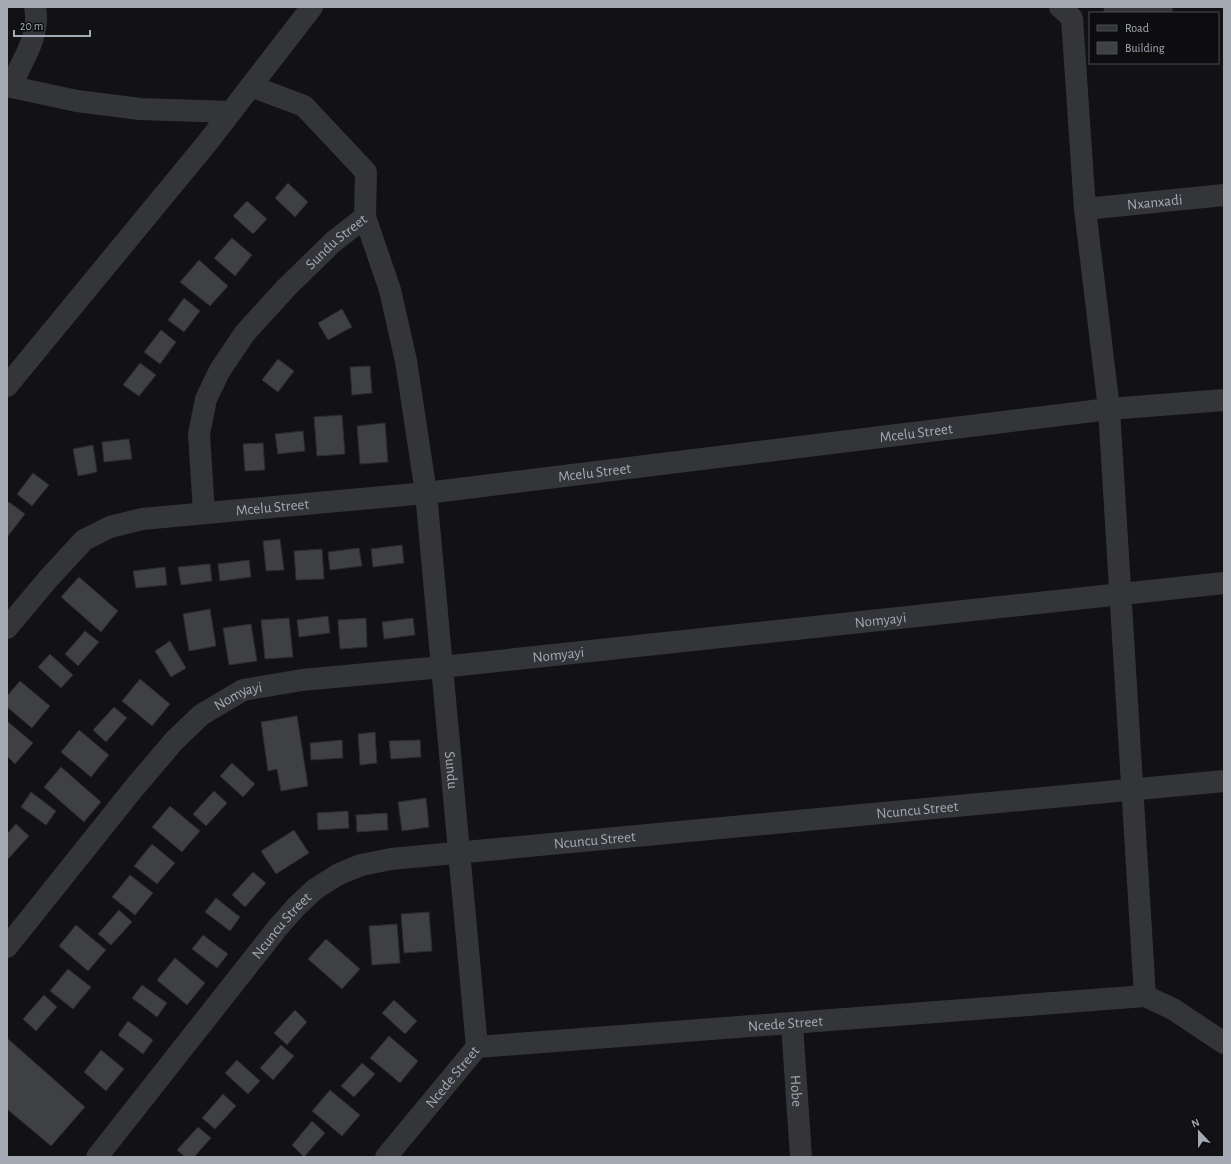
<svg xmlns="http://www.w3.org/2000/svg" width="1231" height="1164" font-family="'Alegreya Sans',sans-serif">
	<rect width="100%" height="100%" fill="#121214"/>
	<!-- building -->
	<g fill="#3e4044" stroke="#2c2c30">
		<polygon points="288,183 308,202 295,217 275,198"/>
		<polygon points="247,201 267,219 253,234 233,216"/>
		<polygon points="232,238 252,255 235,276 214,258"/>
		<polygon points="199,260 228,286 210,306 180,282"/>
		<polygon points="184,298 200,311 184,332 168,320"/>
		<polygon points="342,309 352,327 328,340 318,323"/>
		<polygon points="161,330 176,342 160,364 144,352"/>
		<polygon points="278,359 294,371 278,392 262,380"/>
		<polygon points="140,363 156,375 139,396 123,385"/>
		<polygon points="370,366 372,393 352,395 350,367"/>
		<polygon points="342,415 345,454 317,456 314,417"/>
		<polygon points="385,423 388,462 360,464 357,426"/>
		<polygon points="303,431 305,451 278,454 275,434"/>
		<polygon points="129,439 132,459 104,462 102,442"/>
		<polygon points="263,443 265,470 245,471 243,444"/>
		<polygon points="93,445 97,472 78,476 73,449"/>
		<polygon points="33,473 49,485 32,506 17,494"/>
		<polygon points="9,502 25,514 8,536 7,504"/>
		<polygon points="280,539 284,570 266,571 263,541"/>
		<polygon points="402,545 404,563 373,567 371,549"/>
		<polygon points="359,548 362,566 330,570 328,552"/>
		<polygon points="322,549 324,579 296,580 294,551"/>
		<polygon points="249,560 251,577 220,581 218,564"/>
		<polygon points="210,564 212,581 181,585 178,567"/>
		<polygon points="165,567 167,585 136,588 133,571"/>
		<polygon points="79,577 118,611 101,632 61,597"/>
		<polygon points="210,609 216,646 189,651 183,614"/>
		<polygon points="328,616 330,633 299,637 297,620"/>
		<polygon points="289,618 293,657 265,659 261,620"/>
		<polygon points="366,618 367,647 340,649 338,620"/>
		<polygon points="413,618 415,635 384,639 382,622"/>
		<polygon points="251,624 257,661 229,665 223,628"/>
		<polygon points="85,631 99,642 78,666 65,654"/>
		<polygon points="170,641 186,668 171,677 155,651"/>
		<polygon points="50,654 73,675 61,688 38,667"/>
		<polygon points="140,679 170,704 152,726 122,701"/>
		<polygon points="20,681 50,706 32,728 7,707 7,696"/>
		<polygon points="114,707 127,718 106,742 93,730"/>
		<polygon points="297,716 308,786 281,791 277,769 268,771 261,722"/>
		<polygon points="7,721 33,743 15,764 7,756"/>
		<polygon points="79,730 109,755 91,777 61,752"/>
		<polygon points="375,732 377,763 360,765 358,734"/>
		<polygon points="342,740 343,758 311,760 310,743"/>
		<polygon points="420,740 421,757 391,759 389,741"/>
		<polygon points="232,763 255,784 243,797 220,776"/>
		<polygon points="61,767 101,802 84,822 44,787"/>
		<polygon points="214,791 227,803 206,826 193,814"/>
		<polygon points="31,792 56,811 46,825 21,807"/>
		<polygon points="426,798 429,827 402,831 398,802"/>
		<polygon points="170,806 200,831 182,852 152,827"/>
		<polygon points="348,811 349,828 318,830 317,813"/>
		<polygon points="387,813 388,830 357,832 356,815"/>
		<polygon points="16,824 29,836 8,859 7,834"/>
		<polygon points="294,830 309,853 276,874 261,851"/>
		<polygon points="152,844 175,863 157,884 134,866"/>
		<polygon points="253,872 266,883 245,907 232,895"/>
		<polygon points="130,875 153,893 135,915 112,897"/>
		<polygon points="216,898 240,917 230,931 205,912"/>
		<polygon points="119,910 132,922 111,945 98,934"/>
		<polygon points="429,912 432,951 404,953 401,914"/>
		<polygon points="397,924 400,963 372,965 369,926"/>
		<polygon points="76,925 106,950 88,971 59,946"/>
		<polygon points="203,935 228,954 217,968 192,949"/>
		<polygon points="326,939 360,969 342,989 308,959"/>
		<polygon points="175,958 205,983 187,1005 157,980"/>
		<polygon points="68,969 91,987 73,1009 50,991"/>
		<polygon points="142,985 167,1003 157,1017 132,998"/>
		<polygon points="44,995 57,1007 36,1031 23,1019"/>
		<polygon points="394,1000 417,1021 405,1034 382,1013"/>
		<polygon points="295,1010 307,1022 287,1045 274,1033"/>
		<polygon points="128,1021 153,1040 143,1054 118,1035"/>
		<polygon points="389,1036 418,1061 400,1083 370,1058"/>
		<polygon points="7,1038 85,1107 51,1146 7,1109"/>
		<polygon points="281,1045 294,1056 273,1080 260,1068"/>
		<polygon points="101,1050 124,1069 106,1091 84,1072"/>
		<polygon points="237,1060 260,1081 248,1094 225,1073"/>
		<polygon points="362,1063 375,1074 354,1097 341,1086"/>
		<polygon points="330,1090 360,1115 342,1136 312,1111"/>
		<polygon points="223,1094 236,1106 215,1129 202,1118"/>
		<polygon points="312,1121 325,1133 304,1157 292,1145"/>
		<polygon points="198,1127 211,1138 194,1157 185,1157 177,1150"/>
	</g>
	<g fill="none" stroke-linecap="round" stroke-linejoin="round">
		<!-- minor -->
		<g stroke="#333539" stroke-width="22">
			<polyline points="1060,7 1072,18 1085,209 1109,409 1145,996"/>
			<polyline points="1114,13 1162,7"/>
			<path d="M11,85c11,-23 30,-51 24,-78"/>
			<polyline points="7,86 77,101 140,109 231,112"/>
			<path id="s1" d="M251,86l53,20 62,66 -1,45 25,73 16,71 20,132 51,554"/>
			<path id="s2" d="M1085,209l139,-14"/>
			<polyline points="7,386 207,143 312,7"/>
			<path id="s3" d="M204,512l-5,-78 7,-35 14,-29 25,-37 41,-45 47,-46 32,-25"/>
			<path id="s4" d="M7,628l41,-49 36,-39 26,-13 32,-8 284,-26 683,-84 115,-9"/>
			<path id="s5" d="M7,947l127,-159 40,-47 27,-26 42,-25 59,-10 140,-13 782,-84"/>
			<path id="s6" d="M792,1025l9,132"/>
			<path id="s7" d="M97,1157l182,-231 17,-19 19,-18 24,-15 22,-9 30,-6 833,-78"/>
		</g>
		<!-- tertiary -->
		<path stroke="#333539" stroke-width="22" id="s8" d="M386,1157l91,-110 668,-51 28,13 51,34"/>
	</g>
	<g text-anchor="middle" stroke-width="3.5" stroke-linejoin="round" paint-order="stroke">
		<!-- street labels -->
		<g font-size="15" fill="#a4aab4" stroke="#0d0d0f">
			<text dy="5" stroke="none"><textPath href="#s2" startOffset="70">Nxanxadi</textPath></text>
			<text dy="5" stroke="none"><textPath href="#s3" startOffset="320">Sundu Street</textPath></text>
			<text dy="5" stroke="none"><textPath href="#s4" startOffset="958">Mcelu Street</textPath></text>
			<text dy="5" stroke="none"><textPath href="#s4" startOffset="634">Mcelu Street</textPath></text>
			<text dy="5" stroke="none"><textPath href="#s4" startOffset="310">Mcelu Street</textPath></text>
			<text dy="5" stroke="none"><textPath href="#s5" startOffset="993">Nomyayi</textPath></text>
			<text dy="5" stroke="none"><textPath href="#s5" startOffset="669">Nomyayi</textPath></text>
			<text dy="5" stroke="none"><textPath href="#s5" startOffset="345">Nomyayi</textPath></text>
			<text dy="5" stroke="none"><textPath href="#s1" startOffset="754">Sundu</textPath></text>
			<text dy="5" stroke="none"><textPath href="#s7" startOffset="957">Ncuncu Street</textPath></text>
			<text dy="5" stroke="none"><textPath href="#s7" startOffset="633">Ncuncu Street</textPath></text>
			<text dy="5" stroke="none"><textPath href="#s7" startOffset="296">Ncuncu Street</textPath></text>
			<text dy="5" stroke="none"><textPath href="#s8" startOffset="452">Ncede Street</textPath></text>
			<text dy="5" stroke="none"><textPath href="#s8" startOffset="104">Ncede Street</textPath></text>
			<text dy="5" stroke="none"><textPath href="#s6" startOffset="66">Hobe</textPath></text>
		</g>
	</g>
	<!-- border -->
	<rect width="1231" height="1164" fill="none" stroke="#a4aab4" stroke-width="16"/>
	<!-- legend -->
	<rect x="1089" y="12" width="130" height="52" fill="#0d0d0f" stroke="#494c51"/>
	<rect x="1097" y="25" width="20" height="6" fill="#333539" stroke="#494c51"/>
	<text x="1125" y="32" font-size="12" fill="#a4aab4">Road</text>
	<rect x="1097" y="42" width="20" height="12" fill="#3e4044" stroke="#494c51"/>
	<text x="1125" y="52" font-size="12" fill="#a4aab4">Building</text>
	<!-- north arrow -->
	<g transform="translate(1199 1132) rotate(338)" stroke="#0d0d0f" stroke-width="3" paint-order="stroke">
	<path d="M0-3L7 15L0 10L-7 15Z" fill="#a4aab4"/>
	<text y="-6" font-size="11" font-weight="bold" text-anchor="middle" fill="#a4aab4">N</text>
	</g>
	<!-- scale -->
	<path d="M14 30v6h76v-6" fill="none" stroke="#a4aab4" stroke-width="2"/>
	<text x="20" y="30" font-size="12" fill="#a4aab4" stroke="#0d0d0f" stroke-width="3" paint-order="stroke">20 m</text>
</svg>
